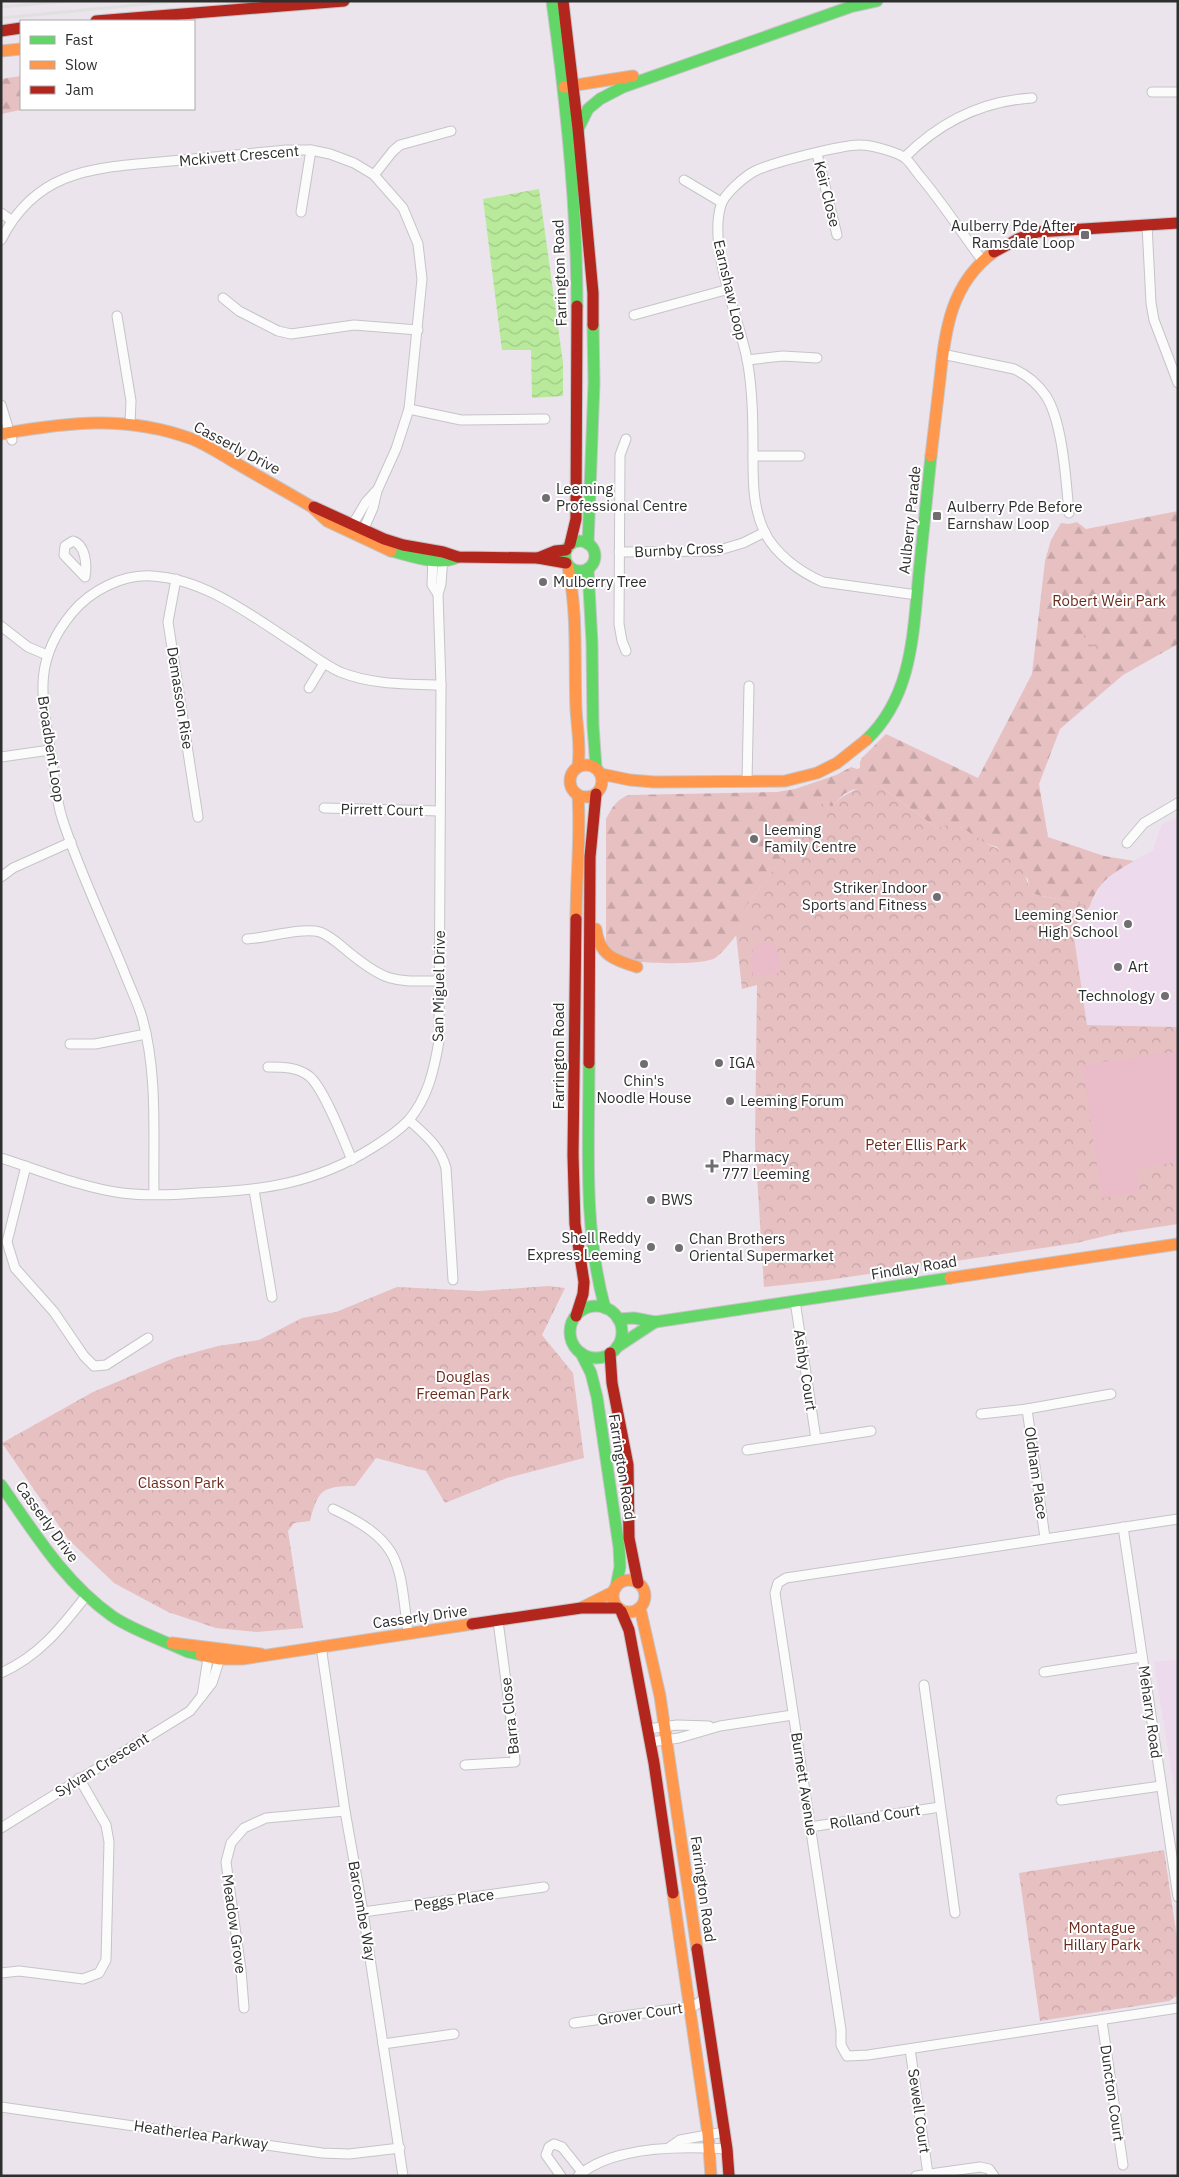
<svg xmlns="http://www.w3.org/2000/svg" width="1179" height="2177" font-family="'IBM Plex Sans',sans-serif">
	<defs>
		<pattern id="forest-firs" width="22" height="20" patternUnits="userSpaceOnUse" patternTransform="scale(1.25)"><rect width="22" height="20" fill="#e7c0c2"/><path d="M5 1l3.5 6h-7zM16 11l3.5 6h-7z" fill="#c6a5a7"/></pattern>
		<pattern id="park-crowns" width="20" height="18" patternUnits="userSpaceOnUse" patternTransform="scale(1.25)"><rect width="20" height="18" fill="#e7c0c2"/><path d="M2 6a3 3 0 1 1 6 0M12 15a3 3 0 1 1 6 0" fill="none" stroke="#c6a5a7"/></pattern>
		<pattern id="water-waves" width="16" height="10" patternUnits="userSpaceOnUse" patternTransform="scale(1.25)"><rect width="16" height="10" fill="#b9ea9b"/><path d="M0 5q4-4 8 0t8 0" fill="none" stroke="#9fc986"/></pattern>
	</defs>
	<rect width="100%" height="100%" fill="#ebe4ec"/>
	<!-- education -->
	<g fill="#eddaed">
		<polygon points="1178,817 1178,1027 1087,1025 1073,930 1083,919 1103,882 1115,872 1153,850 1162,824"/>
		<polygon points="1178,1659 1178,1812 1154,1662"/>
	</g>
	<!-- forest -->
	<g fill="url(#forest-firs)">
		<polygon points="21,76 21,109 25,109 1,114 1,79"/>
		<path d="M1178,511v133l-55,31 -63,54 -21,55 9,53 56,19 30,5c-22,13 -35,19 -44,45l-57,-12 -4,-5 -1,-10 -31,-32 -12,-4 -25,-16 -22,2 -58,-43 -28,4 -8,4 -12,13 -8,-5 -79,106 8,6c-11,12 -25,35 -38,44 -12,8 -86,6 -99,-1 -3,-2 -7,-8 -10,-11v-127c6,-12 11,-20 23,-24l148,-3 18,-3 41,-14 15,-8 6,2 3,-1v-6l2,-4 24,-24 92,44 54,-104 13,-113 6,-21 10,-17 8,1 8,-2 9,7z"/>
	</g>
	<!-- park -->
	<g fill="url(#park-crowns)">
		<polygon points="1090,628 1112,645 1104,656 1082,638"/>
		<path d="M880,786l58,43c17,-12 33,6 48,14 12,7 23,8 33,20 8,10 8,25 14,31l57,12 -17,24 14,95 91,2v197l-60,9 -42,10 -248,37 -64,7 -9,-143 2,-159 -15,4 -6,-55 16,-20 -7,-6 79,-107 8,6c14,-16 27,-20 48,-21z"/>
		<path d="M548,1286l17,2 -23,47 31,38 11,85 -77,20 -62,25 -19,-32 -50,-13 -21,28c-32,0 -37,3 -45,35l-16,2 -6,8 15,97 -46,4 -41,-4 -48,-16 -54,-29 -46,-44 -66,-96 91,-51 81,-34 44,-12 41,-6 43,-22 34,-6 61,-25 82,4z"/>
		<polygon points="1164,1850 1178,1945 1178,1995 1169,2001 1040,2021 1019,1873"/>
	</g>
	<!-- pitch -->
	<g fill="#eabcc9">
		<path d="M765,941c16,2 14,20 15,32l-27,4c-1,-14 -7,-31 12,-36z"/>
		<polygon points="1178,1051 1178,1162 1136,1168 1139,1192 1102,1198 1082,1065"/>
	</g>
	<!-- water -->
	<polygon fill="url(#water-waves)" points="539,189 563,363 563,396 532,398 531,350 502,350 483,199"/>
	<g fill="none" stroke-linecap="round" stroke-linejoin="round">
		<defs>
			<g id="street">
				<polyline points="1152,92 1178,92"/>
				<polyline points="817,154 837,235"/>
				<path d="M905,157c35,-35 77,-56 127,-59"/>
				<polyline points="374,175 393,151 400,145 451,131"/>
				<polyline points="684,180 721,202"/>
				<polyline points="301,212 311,150"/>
				<polyline points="1,213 11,220"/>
				<polyline points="1147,225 1151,303 1154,320 1178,383"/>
				<path d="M1,240c37,-74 99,-72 170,-79 39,-4 77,-7 115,-11h25l19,4 24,9 20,12 29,33 15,36 4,35 -13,130 -13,40 -19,42 -4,17 -11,25"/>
				<polyline points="223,298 239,311 278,331 291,334 354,325 418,330"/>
				<polyline points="634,315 729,289"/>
				<polyline points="117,316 131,401 130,423"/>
				<path d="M942,354l72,15c13,6 24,15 32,27 17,27 20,85 23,117"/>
				<polyline points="747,360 783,356 817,358"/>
				<polyline points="1,405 12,440"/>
				<polyline points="409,409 461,420 545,419"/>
				<polyline points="626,439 620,455 619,624 622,641 626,651"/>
				<polyline points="753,456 800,456"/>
				<polyline points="350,529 366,502 376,491"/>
				<path d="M73,541c13,4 14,25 12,36l-21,-22 1,-9z"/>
				<polyline points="619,552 716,551 743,543 765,532"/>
				<polyline points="433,556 432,585 438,594"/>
				<polyline points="176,579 168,622 198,817"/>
				<path d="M917,595l-94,-13c-23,-10 -48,-28 -59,-51 -11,-24 -11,-48 -11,-74 0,-32 0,-66 -6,-98 -9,-43 -39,-113 -26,-154 3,-11 24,-29 34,-34 16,-8 89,-27 106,-26 10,0 36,7 44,13 5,4 10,12 14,17 23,27 42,57 63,85"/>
				<polyline points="1,626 28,647 47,655"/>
				<polyline points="309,688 324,663"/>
				<polyline points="1,757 50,750"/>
				<polyline points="747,782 749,686"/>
				<polyline points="324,808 440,811"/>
				<polyline points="1127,843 1144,823 1178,803"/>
				<polyline points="1,877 13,868 71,842"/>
				<path d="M247,939c20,-1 55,-12 73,-7 11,4 21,14 31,22 36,29 43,27 88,27"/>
				<polyline points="70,1044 95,1044 146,1034"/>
				<path d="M268,1067c15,0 29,0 41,9 15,12 35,65 43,84"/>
				<path d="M409,1120c16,15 31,26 37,48l7,112"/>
				<path d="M1,1158c38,12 82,30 121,35 24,3 51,2 76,0 64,-2 118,-10 174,-45 13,-8 25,-16 36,-27 20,-23 26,-51 31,-80l2,-356 -3,-91 3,-10 2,-28"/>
				<polyline points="26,1166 7,1242 15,1268 54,1312 84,1356 94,1366 106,1365 148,1338"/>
				<polyline points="254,1190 272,1297"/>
				<path d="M154,1194c-1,-59 4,-120 -12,-177 -5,-16 -13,-32 -19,-48 -20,-49 -45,-101 -61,-151 -7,-23 -8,-47 -12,-70 -9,-54 -16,-89 22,-135 18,-22 50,-39 80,-37 54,3 101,41 145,69 14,9 28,20 43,27 33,13 66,12 101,13"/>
				<polyline points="795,1301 816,1439"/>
				<polyline points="1027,1409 1045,1538"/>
				<polyline points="981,1414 1027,1409 1111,1394"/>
				<polyline points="747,1450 871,1431"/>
				<path d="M333,1509c70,33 66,53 75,124"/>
				<polyline points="1178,1519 786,1578 778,1583 775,1593 841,2030 841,2045 847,2056 868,2055 1178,2008"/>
				<polyline points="1123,1527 1178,1897"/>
				<polyline points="321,1646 345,1811 363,1912 403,2176"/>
				<polyline points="1044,1672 1142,1657"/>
				<path d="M1,1673c38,-17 60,-45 85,-77"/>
				<polyline points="924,1685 955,1913"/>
				<polyline points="202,1696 209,1652"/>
				<polyline points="648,1729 677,1725 709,1726"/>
				<polyline points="651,1742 679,1738 720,1726 793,1715"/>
				<polyline points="465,1765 515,1762 513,1734 498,1621"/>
				<polyline points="1061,1800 1161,1786"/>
				<polyline points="810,1827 940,1807"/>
				<polyline points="1,1828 190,1711 212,1683 221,1655"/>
				<polyline points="363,1912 544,1887"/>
				<polyline points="1,1973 19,1971 83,1979 99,1973 106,1960 109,1842 106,1825 79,1778"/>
				<polyline points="244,2008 241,1970 226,1862 231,1843 244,1828 266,1818 345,1811"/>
				<polyline points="1102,2021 1123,2165"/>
				<polyline points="574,2023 694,2006 704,1999"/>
				<polyline points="383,2044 454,2034"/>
				<polyline points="910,2049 928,2174"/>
				<polyline points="1,2107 322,2153 349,2154 400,2148"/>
				<polyline points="670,2147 680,2140 724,2132"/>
				<polyline points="561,2176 546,2155 549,2147 554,2144 562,2147 582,2172"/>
				<path d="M578,2176c35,-31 105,-30 149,-27"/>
				<polyline points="916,2176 980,2167 989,2169 994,2176"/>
			</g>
			<g id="fast">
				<path d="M552,1c14,100 25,203 25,305"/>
				<polyline points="578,129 588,109 600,99 623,87 850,7 877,1"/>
				<circle cx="580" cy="556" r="15"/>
				<polyline points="588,544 594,383 593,325"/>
				<path d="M391,551c21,5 47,16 67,6"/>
				<polyline points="588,569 592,643 593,725 596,768"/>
				<path d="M866,740c47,-44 47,-108 53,-167 4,-39 8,-78 12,-117"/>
				<path d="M589,1063c0,82 -6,166 16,245"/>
				<circle cx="596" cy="1332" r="26"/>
				<polyline points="618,1319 634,1318 655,1322 950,1278"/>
				<polyline points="617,1347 655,1322"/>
				<polyline points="581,1353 591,1373 597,1397 619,1547 620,1567 616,1587"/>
				<path d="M1,1485c33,47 63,97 111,131 20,14 53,25 76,36l13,3"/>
			</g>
			<g id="slow">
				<polyline points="1,51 21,49"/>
				<polyline points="564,87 633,76"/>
				<path d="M1,434c67,-12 126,-19 191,5 15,6 30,16 44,24 25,15 51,29 76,44l15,14 64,30"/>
				<path d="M931,456c3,-26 6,-51 9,-77 5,-49 11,-96 54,-127"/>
				<path d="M568,567c10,47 6,94 8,142 1,19 5,38 2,57"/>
				<circle cx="586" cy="781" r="16"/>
				<polyline points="601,774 630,780 654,782 785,781 817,773 837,763 866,740"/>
				<path d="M576,919c0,-41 5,-83 2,-124"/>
				<path d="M596,929c3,26 18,31 41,38"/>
				<polyline points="950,1278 1178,1244"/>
				<circle cx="629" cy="1596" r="16"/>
				<polyline points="583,1607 613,1592"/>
				<polyline points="640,1608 660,1696 697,1949"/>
				<polyline points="172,1643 261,1654"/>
				<polyline points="201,1655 220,1659 242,1659 472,1624"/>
				<polyline points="673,1893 708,2134 711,2176"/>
			</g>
			<g id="jam">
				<polyline points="563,1 578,129 593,293 593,325"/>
				<polyline points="96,21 344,1"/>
				<polyline points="1,31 21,28"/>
				<polyline points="994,252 1018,239 1037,232 1178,223"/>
				<polyline points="314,507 384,539 403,545 443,552 458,557 538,558 566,563"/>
				<polyline points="570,544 576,519 577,306"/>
				<polyline points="538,558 555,551 566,550"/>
				<polyline points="576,919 573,1155 575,1224 584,1282 583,1294 576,1316"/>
				<polyline points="589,1063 590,857 596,794"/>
				<polyline points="610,1353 612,1383 628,1465 629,1538 638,1583"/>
				<polyline points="621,1611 629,1630 654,1763 673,1893"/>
				<polyline points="472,1624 581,1608 618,1608"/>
				<polyline points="697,1949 727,2149 729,2176"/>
			</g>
		</defs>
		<!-- street casing -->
		<use href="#street" stroke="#c5c4c6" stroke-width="11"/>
		<!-- fast casing -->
		<use href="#fast" stroke="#c5c4c6" stroke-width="13"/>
		<!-- slow casing -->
		<use href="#slow" stroke="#c5c4c6" stroke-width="13"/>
		<!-- jam casing -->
		<use href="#jam" stroke="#c5c4c6" stroke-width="13"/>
		<!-- street -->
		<use href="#street" stroke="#fcfbfc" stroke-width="9"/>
		<!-- fast -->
		<use href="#fast" stroke="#63d668" stroke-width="11"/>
		<!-- slow -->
		<use href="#slow" stroke="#ff974d" stroke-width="11"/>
		<!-- jam -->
		<use href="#jam" stroke="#b3261e" stroke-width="11"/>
		<!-- rail -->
		<g stroke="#dfe0df" stroke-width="3">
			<polyline points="1,7 68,1"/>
			<polyline points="1,18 179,1"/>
		</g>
	</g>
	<!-- markers -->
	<g fill="#706e70" stroke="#fff" stroke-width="2">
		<rect x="1080" y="230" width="10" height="10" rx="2.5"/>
		<circle cx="546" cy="498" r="5"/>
		<rect x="932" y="511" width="10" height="10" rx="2.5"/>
		<circle cx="543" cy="582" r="5"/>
		<circle cx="754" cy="839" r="5"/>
		<circle cx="937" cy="897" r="5"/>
		<circle cx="1128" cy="924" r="5"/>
		<circle cx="1118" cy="967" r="5"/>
		<circle cx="1165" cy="996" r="5"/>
		<circle cx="719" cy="1063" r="5"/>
		<circle cx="644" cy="1064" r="5"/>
		<circle cx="730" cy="1101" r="5"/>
		<path d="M709.5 1158.5h5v5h5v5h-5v5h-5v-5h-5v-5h5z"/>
		<circle cx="651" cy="1200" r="5"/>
		<circle cx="651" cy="1247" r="5"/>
		<circle cx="679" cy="1248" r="5"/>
	</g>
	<g text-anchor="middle" stroke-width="4" stroke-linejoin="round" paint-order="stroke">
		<!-- street labels -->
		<g font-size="15" fill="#2e2e2e" stroke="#fff">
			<text transform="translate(239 156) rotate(-5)" y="5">Mckivett Crescent</text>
			<text transform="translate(827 194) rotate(76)" y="5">Keir Close</text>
			<text transform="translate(560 273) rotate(-92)" y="5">Farrington Road</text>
			<text transform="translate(730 290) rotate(77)" y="5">Earnshaw Loop</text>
			<text transform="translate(237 448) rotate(28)" y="5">Casserly Drive</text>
			<text transform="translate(910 520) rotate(-84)" y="5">Aulberry Parade</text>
			<text transform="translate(679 550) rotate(-3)" y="5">Burnby Cross</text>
			<text transform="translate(180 698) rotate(81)" y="5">Demasson Rise</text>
			<text transform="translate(51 749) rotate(81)" y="5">Broadbent Loop</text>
			<text transform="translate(382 810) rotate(1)" y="5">Pirrett Court</text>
			<text transform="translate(439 986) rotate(-89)" y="5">San Miguel Drive</text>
			<text transform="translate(559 1056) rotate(-90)" y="5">Farrington Road</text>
			<text transform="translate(914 1268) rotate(-9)" y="5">Findlay Road</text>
			<text transform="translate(805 1370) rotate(81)" y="5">Ashby Court</text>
			<text transform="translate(622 1467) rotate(81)" y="5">Farrington Road</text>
			<text transform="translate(1036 1473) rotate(82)" y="5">Oldham Place</text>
			<text transform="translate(47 1522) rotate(54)" y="5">Casserly Drive</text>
			<text transform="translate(420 1617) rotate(-8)" y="5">Casserly Drive</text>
			<text transform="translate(1150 1712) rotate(82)" y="5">Meharry Road</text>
			<text transform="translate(510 1716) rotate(-96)" y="5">Barra Close</text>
			<text transform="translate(102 1765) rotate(-32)" y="5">Sylvan Crescent</text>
			<text transform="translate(804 1784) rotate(81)" y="5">Burnett Avenue</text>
			<text transform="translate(875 1817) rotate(-9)" y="5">Rolland Court</text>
			<text transform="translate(703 1889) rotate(82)" y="5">Farrington Road</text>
			<text transform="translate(454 1900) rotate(-8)" y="5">Peggs Place</text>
			<text transform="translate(362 1911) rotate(80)" y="5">Barcombe Way</text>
			<text transform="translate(234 1924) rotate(82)" y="5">Meadow Grove</text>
			<text transform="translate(640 2014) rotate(-8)" y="5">Grover Court</text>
			<text transform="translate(1112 2093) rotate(82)" y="5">Duncton Court</text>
			<text transform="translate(919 2111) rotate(82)" y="5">Sewell Court</text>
			<text transform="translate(201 2135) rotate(8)" y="5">Heatherlea Parkway</text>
		</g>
		<!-- poi labels -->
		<g font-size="15" fill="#2e2e2e" stroke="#fff" text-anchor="start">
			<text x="1075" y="231" text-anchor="end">Aulberry Pde After<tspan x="1075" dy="17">Ramsdale Loop</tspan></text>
			<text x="556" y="494">Leeming<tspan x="556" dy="17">Professional Centre</tspan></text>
			<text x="947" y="512">Aulberry Pde Before<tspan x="947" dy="17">Earnshaw Loop</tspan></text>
			<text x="553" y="587">Mulberry Tree</text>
			<text x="764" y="835">Leeming<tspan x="764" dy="17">Family Centre</tspan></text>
			<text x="927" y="893" text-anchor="end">Striker Indoor<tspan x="927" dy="17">Sports and Fitness</tspan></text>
			<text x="1118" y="920" text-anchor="end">Leeming Senior<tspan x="1118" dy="17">High School</tspan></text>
			<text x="1128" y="972">Art</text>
			<text x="1155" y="1001" text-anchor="end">Technology</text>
			<text x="729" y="1068">IGA</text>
			<text x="644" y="1086" text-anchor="middle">Chin's<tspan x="644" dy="17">Noodle House</tspan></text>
			<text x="740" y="1106">Leeming Forum</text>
			<text x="722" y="1162">Pharmacy<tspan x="722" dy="17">777 Leeming</tspan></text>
			<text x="661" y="1205">BWS</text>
			<text x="641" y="1243" text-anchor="end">Shell Reddy<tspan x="641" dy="17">Express Leeming</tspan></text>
			<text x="689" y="1244">Chan Brothers<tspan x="689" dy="17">Oriental Supermarket</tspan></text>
		</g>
		<!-- park labels -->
		<g font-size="15" fill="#6b2a1d" stroke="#fff">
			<text x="1109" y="606">Robert Weir Park</text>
			<text x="916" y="1150">Peter Ellis Park</text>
			<text x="463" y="1382">Douglas<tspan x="463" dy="17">Freeman Park</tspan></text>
			<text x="181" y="1488">Classon Park</text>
			<text x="1102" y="1933">Montague<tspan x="1102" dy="17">Hillary Park</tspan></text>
		</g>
	</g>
	<!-- border -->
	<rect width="1179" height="2177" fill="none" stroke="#2e2e2e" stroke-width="5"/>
	<!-- legend -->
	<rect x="20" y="20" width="175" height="90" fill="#ffffff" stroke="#ababab"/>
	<rect x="30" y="36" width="25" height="8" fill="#63d668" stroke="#ababab"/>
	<text x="65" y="45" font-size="15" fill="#2e2e2e">Fast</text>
	<rect x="30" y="61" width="25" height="8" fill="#ff974d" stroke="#ababab"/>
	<text x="65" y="70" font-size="15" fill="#2e2e2e">Slow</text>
	<rect x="30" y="86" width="25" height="8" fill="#b3261e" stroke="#ababab"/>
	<text x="65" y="95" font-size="15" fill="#2e2e2e">Jam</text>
</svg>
